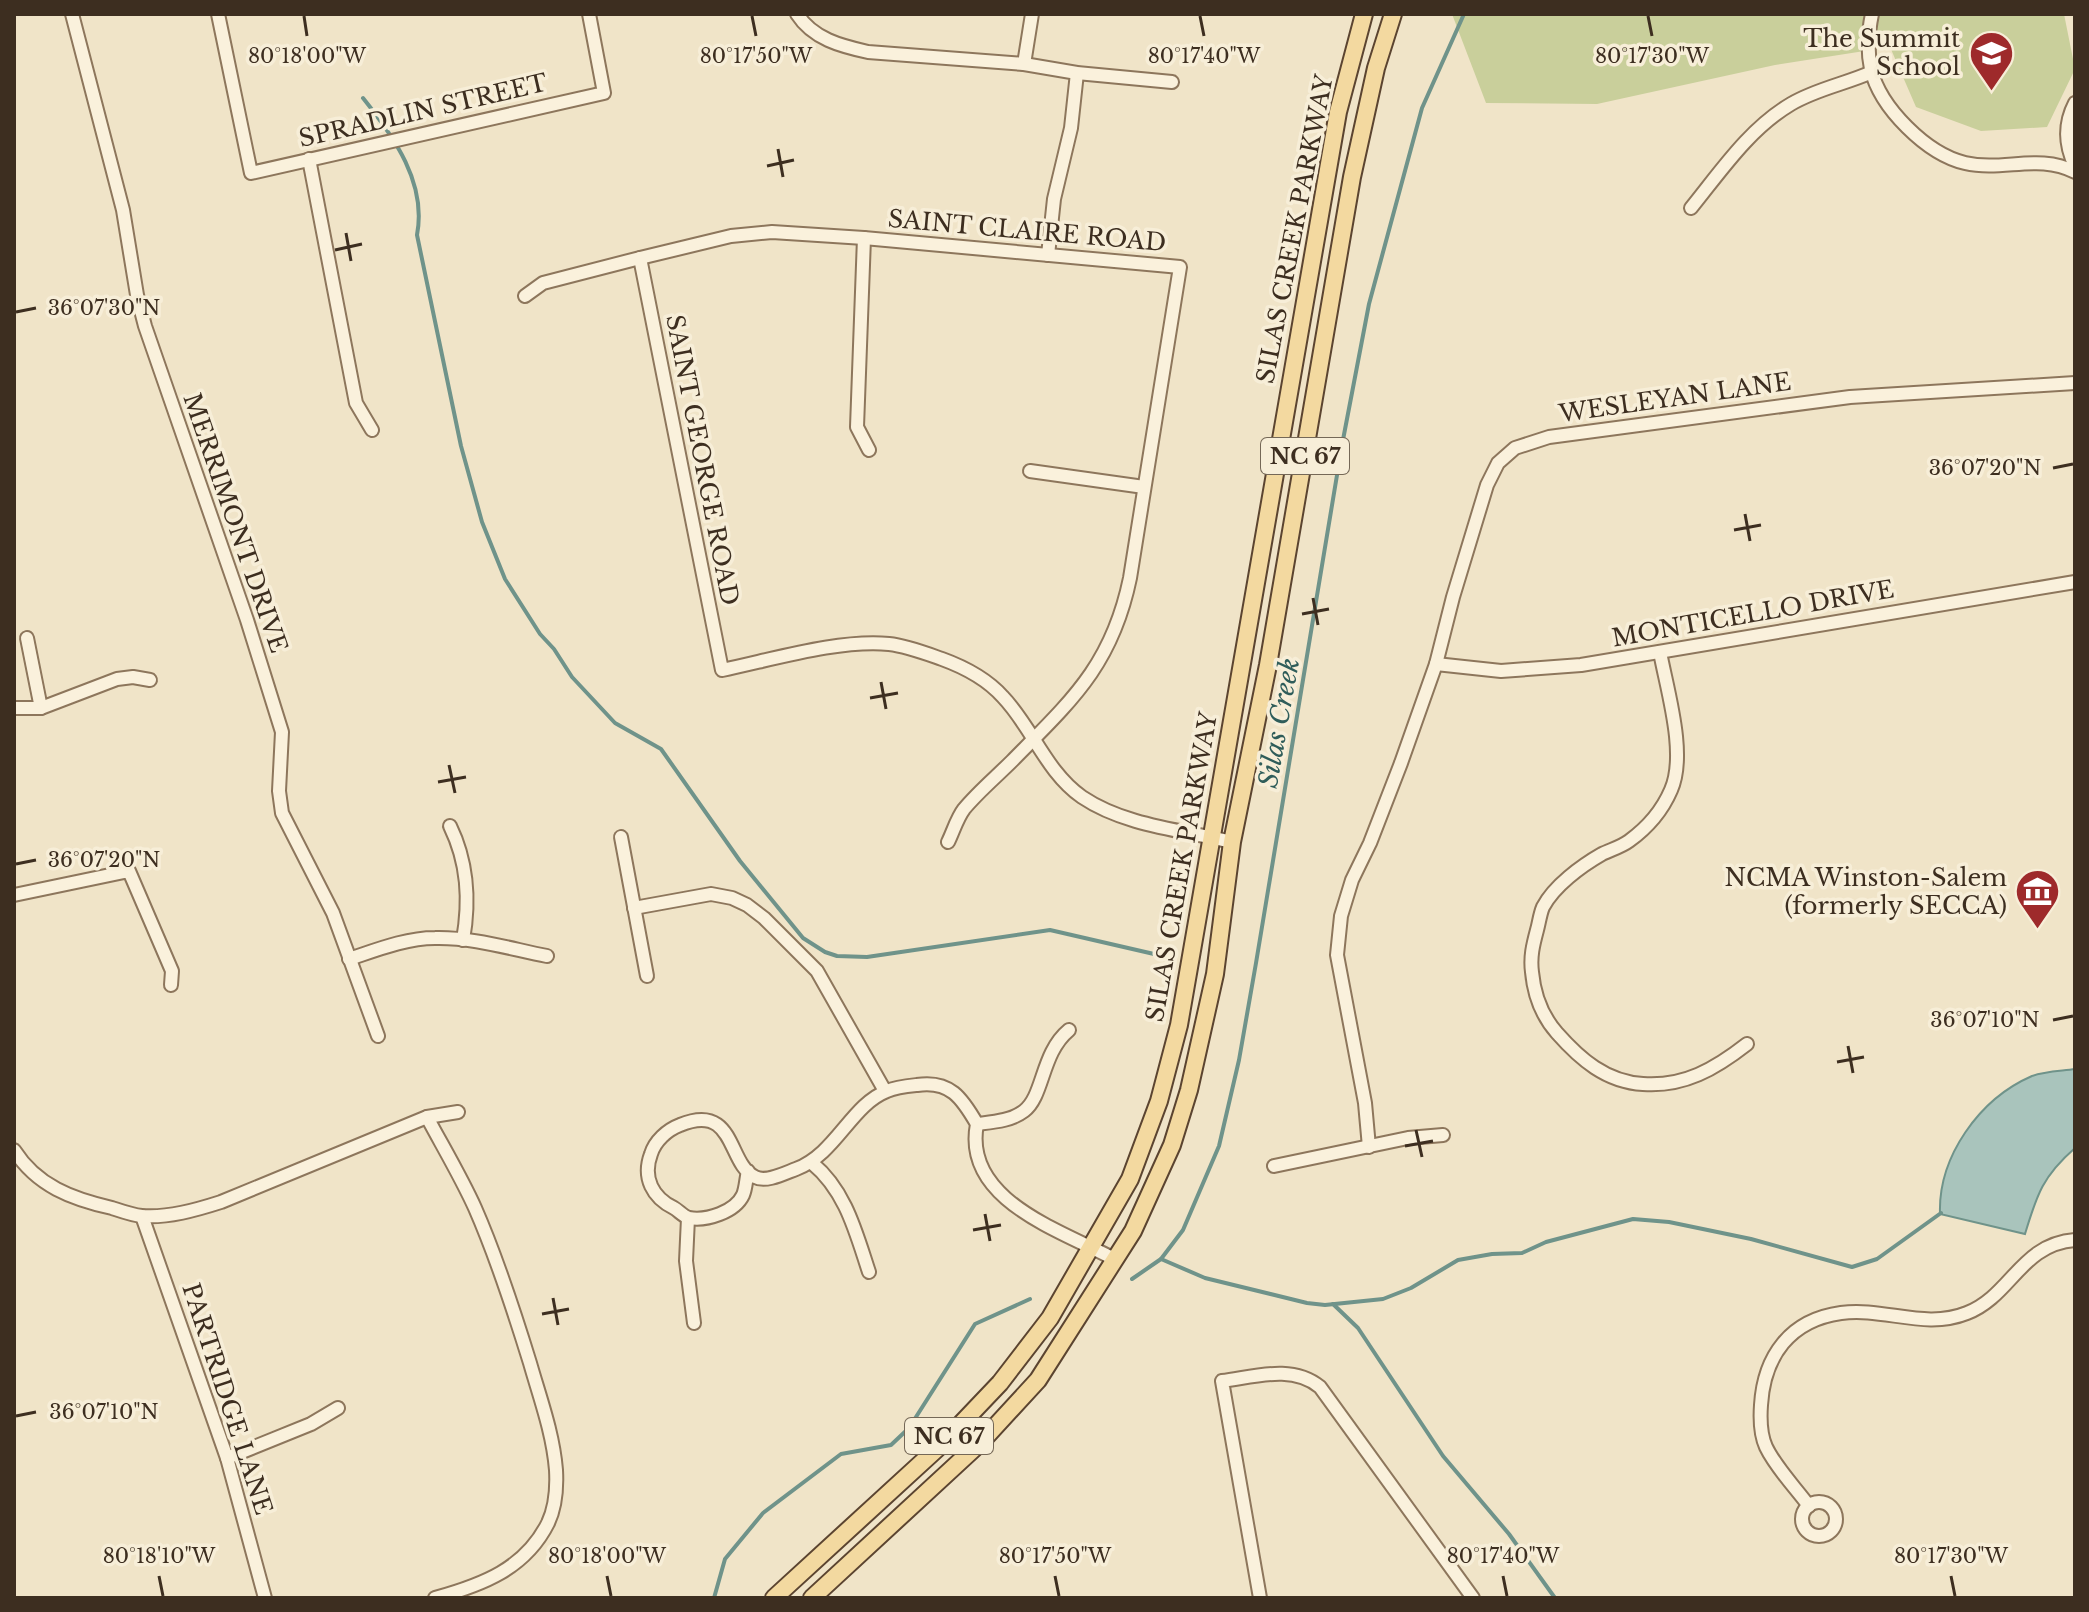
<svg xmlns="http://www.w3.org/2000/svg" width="2089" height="1612" font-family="'Libre Baskerville',serif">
	<rect width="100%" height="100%" fill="#f0e4c8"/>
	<!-- green -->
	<polygon fill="#c9cf9b" points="1452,14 2064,14 2075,69 2047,127 1981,131 1916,107 1890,47 1775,65 1597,104 1486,103"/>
	<!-- water -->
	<path fill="#a9c4bc" stroke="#6f938a" stroke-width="2" d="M2075,1069v79c-32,28 -38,46 -50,86l-85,-20c-2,-57 39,-115 92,-138 13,-5 29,-5 43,-7z"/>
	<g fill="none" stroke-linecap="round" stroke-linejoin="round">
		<!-- stream -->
		<g stroke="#6f938a" stroke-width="4">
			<path d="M363,98c31,39 64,85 54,137l44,211 21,76 23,57 35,55 14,15 18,28 43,46 46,26 79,112 63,77 22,14 12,4 30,1 183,-27 117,27"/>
			<polyline points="1161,1259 1205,1278 1307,1303 1325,1305 1383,1299 1411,1288 1458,1260 1492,1254 1522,1253 1546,1242 1633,1219 1669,1222 1751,1239 1852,1267 1877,1259 1941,1213"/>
			<polyline points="1132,1279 1161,1259 1183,1230 1219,1146 1239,1060 1256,963 1342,445 1369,304 1422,108 1464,14"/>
			<polyline points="1333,1304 1358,1328 1443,1456 1509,1534 1555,1598"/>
			<polyline points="714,1598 725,1559 763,1513 841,1454 891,1445 909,1428 975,1324 1030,1299"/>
		</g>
		<defs>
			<g id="minor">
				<polyline points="72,14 123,210 137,295 145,326 247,620 282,732 279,791 282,813 333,913 378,1036"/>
				<polyline points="218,14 251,173 604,93 589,14"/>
				<path d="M797,14c16,25 44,32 71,38l156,12 53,9 95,9"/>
				<path d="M1872,14c-4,19 -5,36 -1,55 9,39 56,85 94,94 38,9 74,-10 110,9"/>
				<polyline points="1024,64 1032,14"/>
				<path d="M2075,103c-11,21 -10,42 0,63"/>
				<polyline points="309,159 356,403 372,430"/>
				<path d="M1691,208c30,-37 58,-79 100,-104 25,-15 54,-20 81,-32"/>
				<polyline points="864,238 857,427 869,450"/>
				<polyline points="1048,255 1054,199 1071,128 1077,73"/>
				<path d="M640,258l82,412c49,-10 117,-31 167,-26 18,2 36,9 53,15 22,8 45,20 61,38 29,30 43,75 79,100 43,29 100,33 150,45"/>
				<path d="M525,296l18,-13 97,-25 91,-22 41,-4 92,6 316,29 -50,311c-18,87 -58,122 -118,183 -16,16 -34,31 -48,48 -7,9 -11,23 -16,33"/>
				<polyline points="1030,471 1144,487"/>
				<polyline points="27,638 41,708"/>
				<path d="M1660,652c7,38 27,102 11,138 -9,21 -24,38 -42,51 -8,6 -19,9 -27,13 -21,12 -48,32 -59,53 -3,7 -4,16 -6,23 -4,15 -7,27 -5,42 2,22 10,44 25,61 23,26 49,49 86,51 41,3 72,-15 104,-40"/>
				<polyline points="1436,664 1501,671 1581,665 2075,582"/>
				<polyline points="14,708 41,708 117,679 133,677 150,680"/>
				<path d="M450,826c18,37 20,74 13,114"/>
				<polyline points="621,837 647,976"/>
				<polyline points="14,895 129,871 172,971 171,985"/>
				<polyline points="634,908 711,894 732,898 747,905 764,918 817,971 885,1091"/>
				<path d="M349,959c27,-9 57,-21 86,-21 37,-1 76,11 112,18"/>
				<path d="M427,1117c16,30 34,60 48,91 22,50 39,103 55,155 10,35 23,70 26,107 1,18 0,36 -8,53 -23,46 -66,62 -113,75"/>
				<path d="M977,1124c16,-2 34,-3 47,-13 20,-15 17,-58 45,-81"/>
				<polyline points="1369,1147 1365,1103 1337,955 1341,916 1352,880 1370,843 1401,763 1436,664 1453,597 1487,485 1498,463 1515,448 1549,437 1850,397 2075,383"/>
				<path d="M14,1150c23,36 58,49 98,58 9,3 20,7 30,8 26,2 54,-6 79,-14l206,-85 31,-5"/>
				<path d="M812,1163c34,28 44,70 57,109"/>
				<polyline points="1274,1166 1408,1138 1443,1135"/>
				<path d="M748,1171c-2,8 -2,17 -5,24 -8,17 -36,26 -54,23 -5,-1 -10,-7 -15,-10 -21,-10 -32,-30 -23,-54 4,-13 16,-24 29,-29 56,-23 47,39 75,52 11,6 30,-4 41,-8 40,-15 55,-64 91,-78 9,-4 20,-5 30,-6 33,-5 45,13 60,39 -15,77 86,107 139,136"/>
				<polyline points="142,1216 227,1458 265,1598"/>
				<polyline points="688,1218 686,1261 694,1323"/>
				<polyline points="227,1458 311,1424 338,1408"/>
				<circle cx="1819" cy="1519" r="17"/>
				<path d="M1809,1506c-14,-19 -33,-38 -43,-59 -6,-13 -6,-28 -5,-42 3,-49 29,-85 80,-92 43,-6 84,17 126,0 44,-17 54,-69 108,-73"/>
				<path d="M1260,1598l-38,-217c32,-4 70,-17 98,6l153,211"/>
			</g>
			<g id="major">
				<polyline points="774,1598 941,1445 1000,1383 1050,1318 1130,1179 1159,1101 1179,1025 1338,112 1364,14"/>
				<polyline points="812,1598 981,1442 1038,1380 1133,1231 1172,1145 1189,1090 1215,974 1232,842 1268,665 1352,177 1376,68 1393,14"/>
			</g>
		</defs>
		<!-- minor casing -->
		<use href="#minor" stroke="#8d765c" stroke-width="16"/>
		<!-- major casing -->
		<use href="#major" stroke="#5b4430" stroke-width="20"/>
		<!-- minor -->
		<use href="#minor" stroke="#faf1dc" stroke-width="12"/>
		<!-- major -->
		<use href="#major" stroke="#f3d9a0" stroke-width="16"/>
	</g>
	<!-- ticks -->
	<path fill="none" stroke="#3d2e20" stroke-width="3" d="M304,16l3,20M752,16l4,20M1200,16l4,20M1648,16l4,20M778,149l5,28M767,166l27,-6M346,233l5,28M335,250l27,-6M16,312l20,-4M2053,468l20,-4M1745,514l5,27M1734,530l27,-5M1313,598l5,27M1302,614l27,-5M881,682l5,27M870,698l28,-5M449,765l6,28M438,782l28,-5M16,864l20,-4M2053,1020l20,-4M1848,1046l5,27M1837,1062l27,-5M1416,1130l6,27M1405,1146l28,-5M985,1214l5,27M973,1230l28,-5M553,1298l5,27M542,1314l27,-5M16,1416l20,-4M159,1576l4,20M607,1576l4,20M1055,1576l4,20M1503,1576l4,20M1951,1576l4,20"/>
	<!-- icons -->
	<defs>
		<symbol id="school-pin" viewBox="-11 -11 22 30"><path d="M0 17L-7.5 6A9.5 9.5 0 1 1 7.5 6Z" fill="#9e2a2b" stroke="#f7eed8"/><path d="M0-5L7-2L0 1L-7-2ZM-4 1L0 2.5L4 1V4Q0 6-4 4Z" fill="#fff"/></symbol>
		<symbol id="museum-pin" viewBox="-11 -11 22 30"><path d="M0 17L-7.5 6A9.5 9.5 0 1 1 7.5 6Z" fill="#9e2a2b" stroke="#f7eed8"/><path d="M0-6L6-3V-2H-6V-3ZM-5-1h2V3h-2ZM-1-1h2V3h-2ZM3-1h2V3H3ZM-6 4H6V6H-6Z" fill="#fff"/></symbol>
	</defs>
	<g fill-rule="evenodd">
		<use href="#school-pin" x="1966" y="28" width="51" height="69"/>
		<use href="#museum-pin" x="2012" y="866" width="51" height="69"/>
	</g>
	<g text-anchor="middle" stroke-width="7" stroke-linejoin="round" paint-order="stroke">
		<!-- shield labels -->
		<g fill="#f7eed8" stroke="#756857" stroke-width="2">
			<rect x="1261" y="438" width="88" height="36" rx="6"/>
			<rect x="905" y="1418" width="88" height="36" rx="6"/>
		</g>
		<g font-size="22" font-weight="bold" fill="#3d2e20">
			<text x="1305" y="464">NC 67</text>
			<text x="949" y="1444">NC 67</text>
		</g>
		<!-- poi labels -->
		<g font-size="24" fill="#3d2e20" stroke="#f7eed8" text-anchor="end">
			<text x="1960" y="47">The Summit<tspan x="1960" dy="28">School</tspan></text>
			<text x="2007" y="886">NCMA Winston-Salem<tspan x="2007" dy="28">(formerly SECCA)</tspan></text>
		</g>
		<!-- street labels -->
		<g font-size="24" fill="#3d2e20" stroke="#f7eed8">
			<text transform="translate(423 111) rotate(-13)" y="8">SPRADLIN STREET</text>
			<text transform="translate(1295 229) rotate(-79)" y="8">SILAS CREEK PARKWAY</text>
			<text transform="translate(1027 231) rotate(5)" y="8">SAINT CLAIRE ROAD</text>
			<text transform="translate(1675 398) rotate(-8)" y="8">WESLEYAN LANE</text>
			<text transform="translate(702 460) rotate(79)" y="8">SAINT GEORGE ROAD</text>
			<text transform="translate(235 523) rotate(71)" y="8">MERRIMONT DRIVE</text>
			<text transform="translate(1753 614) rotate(-10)" y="8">MONTICELLO DRIVE</text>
			<text transform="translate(1182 867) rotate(-80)" y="8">SILAS CREEK PARKWAY</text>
			<text transform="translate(227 1399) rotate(72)" y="8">PARTRIDGE LANE</text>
		</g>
		<!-- water labels -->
		<g font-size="26" font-style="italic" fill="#2f5d5a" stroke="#f7eed8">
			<text transform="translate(1279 723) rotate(-80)" y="9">Silas Creek</text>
		</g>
	</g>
	<g font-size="20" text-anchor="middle" fill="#3d2e20" stroke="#f7eed8" stroke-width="7" stroke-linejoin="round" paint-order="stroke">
		<text x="307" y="63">80°18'00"W</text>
		<text x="756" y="63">80°17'50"W</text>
		<text x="1204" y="63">80°17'40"W</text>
		<text x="1652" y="63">80°17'30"W</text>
		<text x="104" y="315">36°07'30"N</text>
		<text x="1985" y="475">36°07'20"N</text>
		<text x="104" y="867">36°07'20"N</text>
		<text x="1985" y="1027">36°07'10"N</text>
		<text x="104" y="1419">36°07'10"N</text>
		<text x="159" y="1563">80°18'10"W</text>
		<text x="607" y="1563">80°18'00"W</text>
		<text x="1055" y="1563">80°17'50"W</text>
		<text x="1503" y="1563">80°17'40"W</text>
		<text x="1951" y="1563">80°17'30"W</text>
	</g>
	<!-- border -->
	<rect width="2089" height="1612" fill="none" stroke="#3d2e20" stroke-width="32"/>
</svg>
